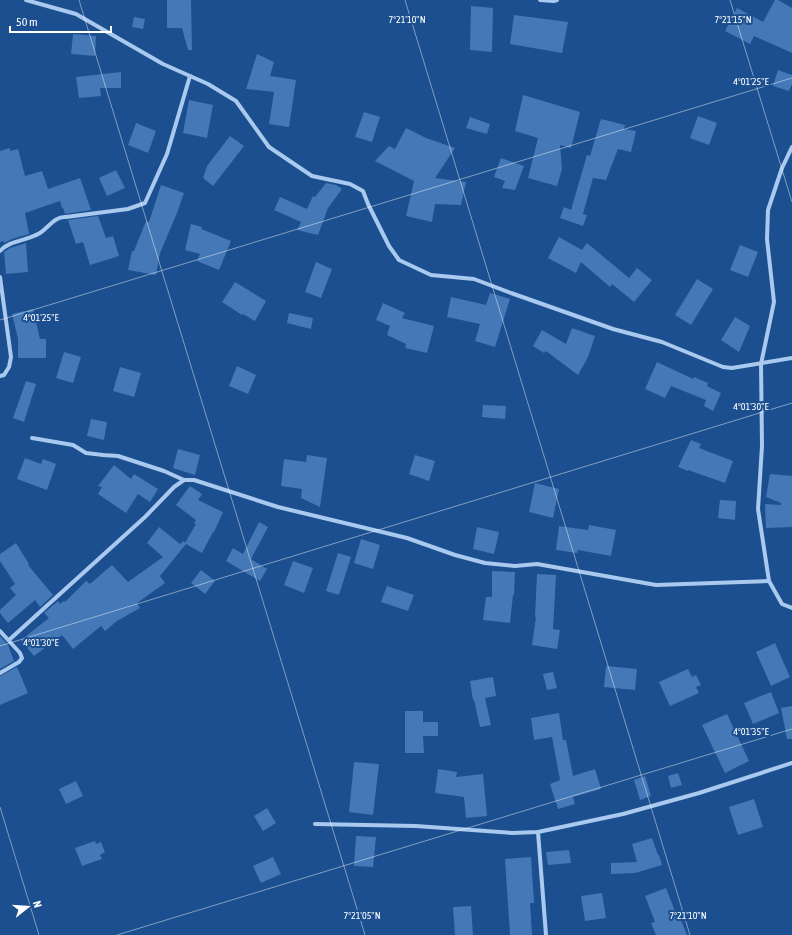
<svg xmlns="http://www.w3.org/2000/svg" width="792" height="935" font-family="'Asap Condensed',sans-serif">
	<rect width="100%" height="100%" fill="#1b4f8f"/>
	<!-- building -->
	<g fill="#4478b7">
		<polygon points="167,0 191,0 192,50 188,50 182,28 167,28"/>
		<polygon points="775,0 778,0 792,8 792,53 754,36 750,44 725,31 737,8 763,22"/>
		<polygon points="471,6 493,8 492,52 470,50"/>
		<polygon points="514,15 568,22 562,53 510,44"/>
		<polygon points="134,17 145,19 143,29 132,27"/>
		<polygon points="73,34 96,36 95,56 71,54"/>
		<polygon points="257,54 274,62 270,76 296,80 289,127 269,124 274,92 246,89"/>
		<polygon points="778,70 792,75 792,84 789,91 773,86"/>
		<polygon points="121,72 121,88 100,88 101,96 79,98 76,77"/>
		<polygon points="523,95 580,112 571,148 560,145 562,169 557,186 528,178 538,138 515,131"/>
		<polygon points="189,100 213,105 207,138 183,133"/>
		<polygon points="364,112 380,117 372,142 355,137"/>
		<polygon points="698,116 717,123 709,145 690,138"/>
		<polygon points="470,117 490,124 487,134 466,128"/>
		<polygon points="601,119 625,125 624,129 636,131 631,152 618,149 606,180 593,178 583,214 587,215 583,226 560,218 564,207 571,210 587,155 590,156"/>
		<polygon points="136,123 156,131 148,153 128,145"/>
		<polygon points="406,128 426,138 455,148 435,178 466,182 461,205 435,204 432,222 406,216 414,181 375,161 389,146 395,149"/>
		<polygon points="230,136 244,146 213,186 203,178 207,166"/>
		<polygon points="10,148 10,151 18,149 25,176 42,171 48,189 80,178 91,210 65,214 63,208 62,208 60,201 25,213 29,234 12,239 4,243 4,241 0,242 0,151"/>
		<polygon points="501,158 524,166 515,190 502,188 505,181 494,177"/>
		<polygon points="116,170 125,188 107,196 99,178"/>
		<polygon points="326,183 336,185 342,189 328,208 318,235 297,230 301,222 274,210 280,197 307,209 313,196 315,197"/>
		<polygon points="161,185 184,193 177,213 160,253 156,275 128,270 132,251 134,251 146,221 149,222"/>
		<polygon points="98,216 106,238 113,236 119,256 90,265 83,242 76,244 68,220"/>
		<polygon points="191,224 202,227 201,229 231,241 219,270 197,261 200,254 185,250"/>
		<polygon points="559,237 582,250 587,243 629,278 637,268 652,280 634,302 612,284 610,287 581,262 576,273 548,258"/>
		<polygon points="26,243 28,272 6,274 4,252 10,248"/>
		<polygon points="740,245 758,252 748,277 730,270"/>
		<polygon points="316,262 332,269 321,298 305,292"/>
		<polygon points="697,279 713,289 691,325 675,315"/>
		<polygon points="235,282 266,301 255,321 243,314 242,315 222,302"/>
		<polygon points="490,293 510,299 495,347 475,341 480,324 447,317 451,297 486,305"/>
		<polygon points="383,303 405,313 402,318 434,326 427,353 405,348 406,344 387,335 390,326 376,320"/>
		<polygon points="33,309 40,339 46,339 46,358 18,358 18,339 12,314"/>
		<polygon points="289,313 313,318 311,329 287,323"/>
		<polygon points="735,317 750,326 739,352 721,340"/>
		<polygon points="572,328 595,336 588,357 578,375 546,351 544,353 533,346 542,330 566,344"/>
		<polygon points="64,352 81,357 73,383 56,378"/>
		<polygon points="657,362 693,379 694,377 708,383 707,386 721,393 713,411 704,406 706,400 671,386 665,398 645,389"/>
		<polygon points="237,366 256,375 248,394 229,386"/>
		<polygon points="120,367 141,373 134,397 113,391"/>
		<polygon points="26,381 36,384 24,422 13,418"/>
		<polygon points="483,405 506,406 505,419 482,417"/>
		<polygon points="91,419 107,422 104,440 87,436"/>
		<polygon points="691,440 701,444 699,448 733,461 725,483 688,470 688,471 678,467"/>
		<polygon points="178,449 200,455 195,475 173,468"/>
		<polygon points="307,455 327,458 320,507 301,498 302,489 281,486 284,459 306,462"/>
		<polygon points="415,455 435,461 429,481 409,474"/>
		<polygon points="25,458 41,464 43,459 56,464 47,490 17,479"/>
		<polygon points="114,465 131,479 134,474 158,489 150,502 138,494 126,513 98,494 102,487 98,486"/>
		<polygon points="770,474 792,476 792,527 766,528 765,504 781,505 781,503 766,497"/>
		<polygon points="535,483 559,489 553,518 529,512"/>
		<polygon points="190,486 202,494 198,500 223,512 214,532 213,532 202,553 186,544 160,576 165,583 137,603 140,608 117,621 105,631 101,626 73,649 62,635 34,656 21,640 49,618 44,613 58,601 60,604 64,601 65,602 86,581 90,584 112,565 128,582 163,557 147,543 159,527 180,544 184,541 185,543 196,524 194,523 196,520 176,505"/>
		<polygon points="720,500 736,501 735,520 718,518"/>
		<polygon points="259,522 268,527 251,559 267,569 260,581 226,561 233,548 243,554"/>
		<polygon points="589,525 616,530 611,556 578,550 577,553 556,550 559,526 588,530"/>
		<polygon points="477,527 499,532 494,554 473,549"/>
		<polygon points="361,539 380,545 373,569 354,563"/>
		<polygon points="16,543 29,564 28,565 53,595 40,607 35,600 8,623 0,613 0,610 16,595 10,588 15,584 0,561 0,554"/>
		<polygon points="338,553 351,557 339,595 326,591"/>
		<polygon points="293,561 313,568 304,593 284,585"/>
		<polygon points="201,570 215,581 205,594 191,583"/>
		<polygon points="492,571 515,572 514,595 513,595 510,623 483,620 486,597 492,597"/>
		<polygon points="537,574 556,575 553,629 560,630 557,649 532,645 536,617 535,617"/>
		<polygon points="387,586 414,595 408,611 381,602"/>
		<polygon points="0,636 8,645 14,661 0,669"/>
		<polygon points="775,643 790,677 771,686 756,652"/>
		<polygon points="606,666 637,669 635,690 604,687"/>
		<polygon points="17,667 28,693 0,705 0,676"/>
		<polygon points="688,669 692,677 696,675 701,685 696,687 699,693 670,706 659,682"/>
		<polygon points="553,672 557,688 547,690 543,674"/>
		<polygon points="493,677 496,696 485,698 491,725 480,727 474,700 473,700 470,681"/>
		<polygon points="771,692 779,713 753,724 744,703"/>
		<polygon points="792,706 792,739 787,739 781,708"/>
		<polygon points="405,711 423,711 423,722 438,722 438,736 423,736 424,753 405,753"/>
		<polygon points="559,713 563,740 566,740 573,776 595,769 601,789 573,797 575,804 558,809 550,784 560,780 552,737 534,740 531,718"/>
		<polygon points="727,714 749,761 725,773 702,725"/>
		<polygon points="354,762 379,764 373,815 349,812"/>
		<polygon points="438,769 457,772 456,777 483,774 487,816 466,818 464,797 435,793"/>
		<polygon points="678,773 682,785 671,788 668,776"/>
		<polygon points="645,776 651,796 640,800 634,780"/>
		<polygon points="76,781 83,796 66,804 59,789"/>
		<polygon points="754,799 763,827 738,835 729,807"/>
		<polygon points="267,808 276,823 263,831 254,816"/>
		<polygon points="356,836 376,837 373,867 354,866"/>
		<polygon points="652,838 658,855 659,855 662,865 635,873 611,874 611,863 637,862 632,844"/>
		<polygon points="95,841 96,844 101,842 105,852 100,855 102,859 82,866 75,848"/>
		<polygon points="569,850 571,863 548,865 546,852"/>
		<polygon points="273,857 281,874 261,883 253,866"/>
		<polygon points="531,857 534,903 530,903 532,935 510,935 505,859"/>
		<polygon points="666,888 676,914 678,913 687,935 656,935 651,923 655,922 645,896"/>
		<polygon points="602,893 606,918 585,921 581,896"/>
		<polygon points="471,906 473,935 455,935 453,907"/>
	</g>
	<g fill="none" stroke-linecap="round" stroke-linejoin="round">
		<!-- minor -->
		<g stroke="#a9c9ee" stroke-width="4">
			<polyline points="26,0 76,14 163,64 208,84 236,101 269,147 312,176 350,184 363,191 368,204 389,246 399,260 431,275 474,279 511,293 613,329 662,342 723,367 732,368 792,358"/>
			<polyline points="540,0 554,1 557,0"/>
			<polyline points="792,147 782,168 768,210 767,239 774,302 761,364 762,446 758,509 769,581 782,604 792,608"/>
			<path d="M0,251c10,-11 27,-10 40,-18 9,-6 15,-17 26,-16l62,-8 17,-6 22,-49 23,-78"/>
			<polyline points="0,277 11,357 9,367 4,375 0,376"/>
			<polyline points="32,438 73,445 86,453 103,455 118,456 164,471 184,480"/>
			<polyline points="0,631 20,653 22,658 19,662 0,673"/>
			<polyline points="9,640 145,517 174,487 184,480 194,480 278,507 407,538 455,555 485,563 515,566 537,564 656,585 769,581"/>
			<polyline points="315,824 416,826 512,833 538,832 623,814 699,793 792,763"/>
			<polyline points="538,832 546,935"/>
		</g>
	</g>
	<!-- ticks -->
	<path fill="none" stroke="#fff" stroke-width="1" stroke-opacity="0.45" d="M79,0l286,935M405,0l285,935M730,0l62,202M0,320l792,-242M0,646l792,-243M0,807l39,128M117,935l675,-206"/>
	<g font-size="10" text-anchor="middle" fill="#fff" stroke="#1b4f8f" stroke-width="4" stroke-linejoin="round" paint-order="stroke">
		<text x="407" y="23">7°21'10"N</text>
		<text x="733" y="23">7°21'15"N</text>
		<text x="751" y="85">4°01'25"E</text>
		<text x="41" y="321">4°01'25"E</text>
		<text x="751" y="410">4°01'30"E</text>
		<text x="41" y="646">4°01'30"E</text>
		<text x="751" y="735">4°01'35"E</text>
		<text x="362" y="919">7°21'05"N</text>
		<text x="688" y="919">7°21'10"N</text>
	</g>
	<!-- north arrow -->
	<g transform="translate(28 907) rotate(73)" stroke="#1b4f8f" stroke-width="3" paint-order="stroke">
	<path d="M0-3L7 15L0 10L-7 15Z" fill="#ffffff"/>
	<text y="-6" font-size="11" font-weight="bold" text-anchor="middle" fill="#ffffff">N</text>
	</g>
	<!-- scale -->
	<path d="M10 26v6h101v-6" fill="none" stroke="#ffffff" stroke-width="2"/>
	<text x="16" y="26" font-size="12" fill="#ffffff" stroke="#1b4f8f" stroke-width="3" paint-order="stroke">50 m</text>
</svg>
